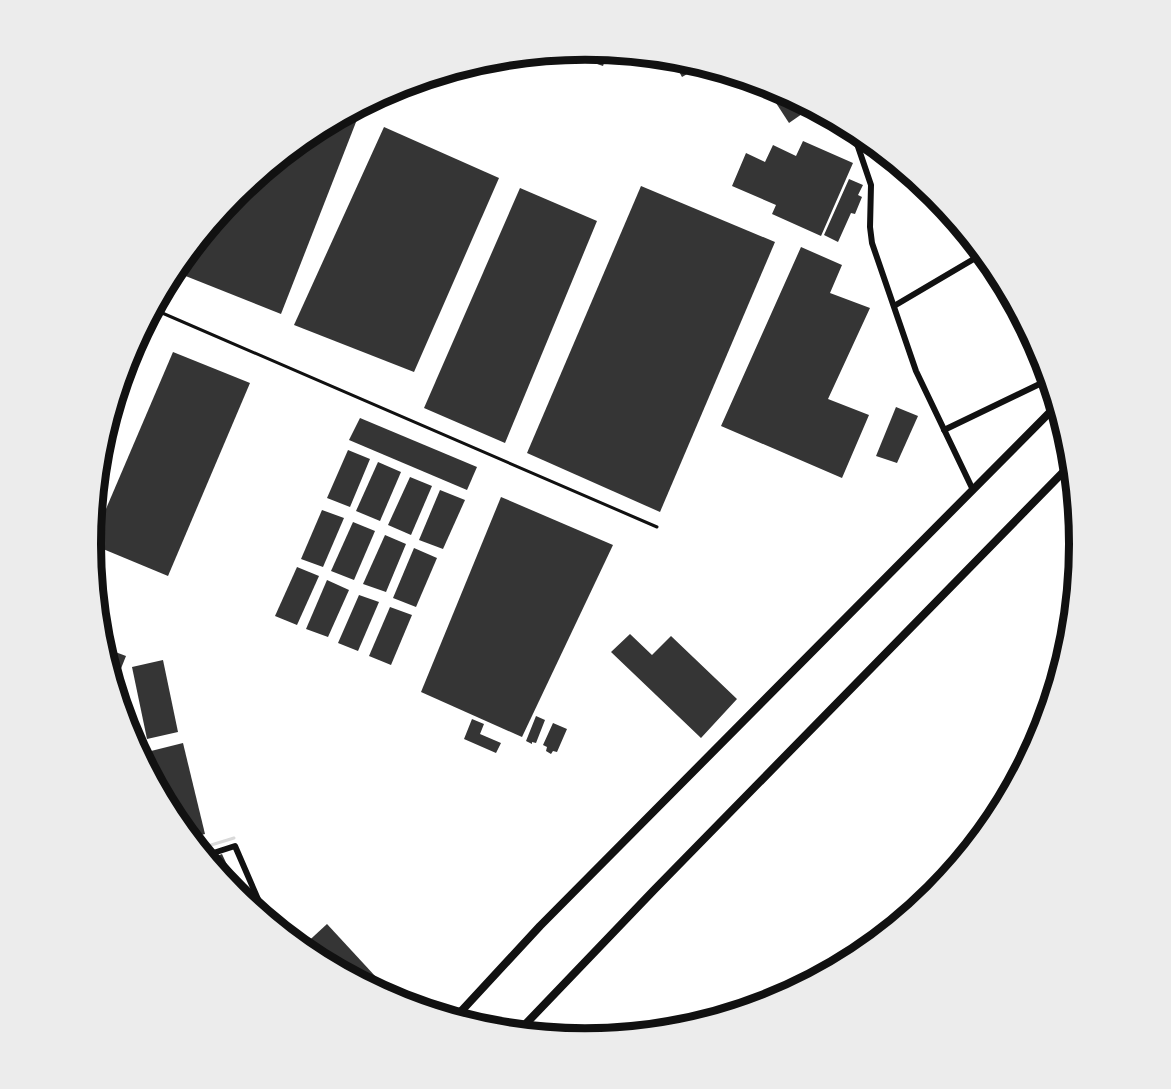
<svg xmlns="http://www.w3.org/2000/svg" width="1171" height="1089" font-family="Cabin,sans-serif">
	<rect width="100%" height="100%" fill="#fff"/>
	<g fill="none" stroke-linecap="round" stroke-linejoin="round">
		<!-- stream -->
		<polyline stroke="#d9d9d9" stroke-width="3" points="198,849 234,838"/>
	</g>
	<!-- building -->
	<g fill="#353535">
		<polygon points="592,50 608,52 603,66 588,61"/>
		<polygon points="551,53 550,58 535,55 535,54"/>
		<polygon points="680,59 682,59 703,65 682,77 674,62"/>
		<polygon points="789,95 812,107 789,123 776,103"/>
		<polygon points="348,113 358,117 281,314 173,271 236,194 311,133"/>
		<polygon points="384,127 499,178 414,372 294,325"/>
		<polygon points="803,141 853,163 821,236 772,214 776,205 732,186 746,153 765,162 773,145 796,156"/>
		<polygon points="849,179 863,185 858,195 862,197 855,214 851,213 838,242 824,235"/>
		<polygon points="641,186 775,242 660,512 527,453"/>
		<polygon points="520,188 597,221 505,443 424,408"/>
		<polygon points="801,247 842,265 830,293 870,308 828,399 869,415 842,478 721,426"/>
		<polygon points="173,352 250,383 168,576 91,544"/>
		<polygon points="896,407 918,416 897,463 876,456"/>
		<polygon points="360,418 477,467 467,490 349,440"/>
		<polygon points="348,450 370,459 350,507 327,498"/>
		<polygon points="378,462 401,472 380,521 356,511"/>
		<polygon points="410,477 432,486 411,535 388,525"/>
		<polygon points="440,490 465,500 443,549 419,540"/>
		<polygon points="501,497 613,545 522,737 421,692"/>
		<polygon points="322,510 344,518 323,567 301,559"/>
		<polygon points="353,522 375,531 354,580 331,571"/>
		<polygon points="385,535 406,544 386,592 363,584"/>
		<polygon points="414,548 437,558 416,607 393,598"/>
		<polygon points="297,567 319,576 297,625 275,616"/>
		<polygon points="327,580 349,590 328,637 306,629"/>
		<polygon points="359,595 379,602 358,651 338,643"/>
		<polygon points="390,607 412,615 391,665 369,656"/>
		<polygon points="630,634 652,655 671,636 737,699 701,738 611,652"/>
		<polygon points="102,647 126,656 114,686"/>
		<polygon points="163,660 178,732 147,739 132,667"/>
		<polygon points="536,716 545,720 536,743 532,742 532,744 526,741"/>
		<polygon points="472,719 484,724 480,734 501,743 496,753 464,739"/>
		<polygon points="553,723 567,729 557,752 553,751 551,754 546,751 547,747 543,745"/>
		<polygon points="183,743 205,834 189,838 174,819 139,754"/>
		<polygon points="222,854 229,869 218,873 207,860"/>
		<polygon points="327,924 400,1003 310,956 301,948"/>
	</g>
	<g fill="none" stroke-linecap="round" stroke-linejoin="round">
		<!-- service -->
		<polyline stroke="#111" stroke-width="3" points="153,309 657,527"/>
		<!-- minor -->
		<g stroke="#111" stroke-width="6">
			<polyline points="852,129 871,185 870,227 872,243 916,371 973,490"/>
			<polyline points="894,306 984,253"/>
			<polyline points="944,430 1050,379"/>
			<polyline points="204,856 235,846 267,920"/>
		</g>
		<!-- tertiary -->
		<g stroke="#111" stroke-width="8">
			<polyline points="454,1019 540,926 1058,404"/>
			<polyline points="517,1033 654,890 1072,463"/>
		</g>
	</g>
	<!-- crop -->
	<path d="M0 0H1171V1089H0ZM101 544a484 484 0 1 1 968 0a484 484 0 1 1-968 0Z" fill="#ececec" fill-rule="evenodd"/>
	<path fill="none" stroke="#111" stroke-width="8" d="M101 544a484 484 0 1 1 968 0a484 484 0 1 1-968 0Z"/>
</svg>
